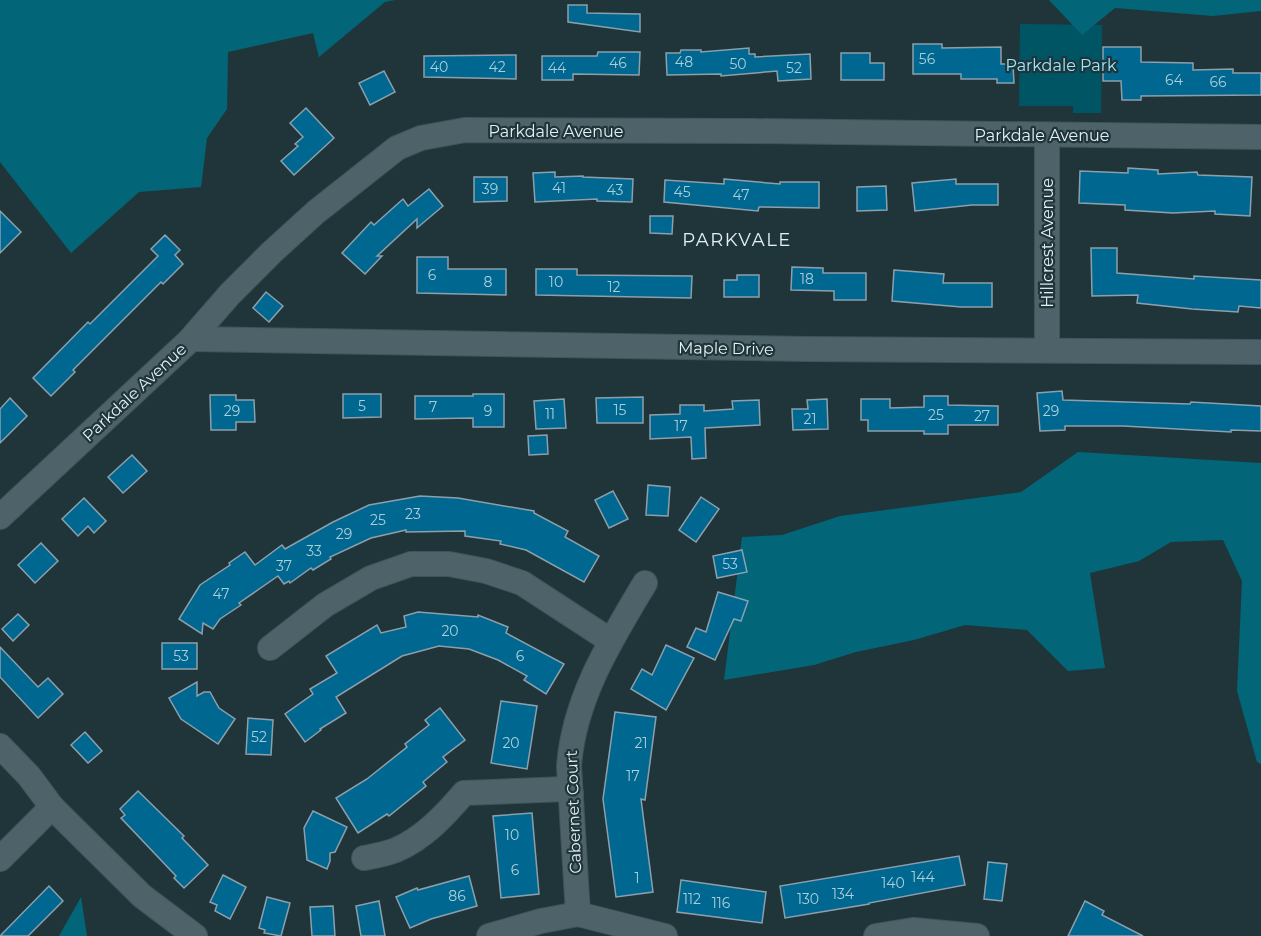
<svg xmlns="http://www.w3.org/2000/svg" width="1261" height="936" font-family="Montserrat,sans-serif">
	<rect width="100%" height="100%" fill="#20353a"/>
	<!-- green -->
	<polygon fill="#005565" points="1020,24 1102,25 1101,113 1073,113 1073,106 1019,106"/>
	<!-- forest -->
	<g fill="#026678">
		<polygon points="0,0 395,0 385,2 319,57 313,33 228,52 227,109 207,138 201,187 139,192 71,253 0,162"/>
		<polygon points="1049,0 1261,0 1261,11 1213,16 1115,8 1082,35"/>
		<polygon points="1078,452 1261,463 1261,764 1257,762 1237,691 1242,581 1223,540 1171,542 1139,561 1090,573 1105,668 1068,671 1027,630 965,625 914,640 856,652 814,665 724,680 742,537 782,535 840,516 1021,492"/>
		<polygon points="81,897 87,936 59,936"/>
	</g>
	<!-- building -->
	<g fill="#006790" stroke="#8ca0ac" stroke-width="1.5">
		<polygon points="568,5 587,5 587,13 640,14 640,32 568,22"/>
		<polygon points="913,44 942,44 942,48 1001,47 1001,64 1013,64 1014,83 997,83 997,79 961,79 961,74 913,74"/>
		<polygon points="1103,47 1141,47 1141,62 1193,63 1193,70 1233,69 1233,73 1261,73 1261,95 1141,96 1141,100 1122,100 1121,81 1103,81"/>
		<polygon points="749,48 749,54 755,54 755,57 810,54 811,79 778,81 777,71 721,76 721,74 667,75 666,53 680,53 681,50 701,50 701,52"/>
		<polygon points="598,52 640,52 639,75 573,74 573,80 542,80 542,56 597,56"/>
		<polygon points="841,53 870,53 870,63 884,63 884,80 841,80"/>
		<polygon points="516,55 516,79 424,77 424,56"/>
		<polygon points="384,71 395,92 370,105 359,83"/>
		<polygon points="306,108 334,138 294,175 281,161 298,146 295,144 303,137 290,123"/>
		<polygon points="1128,168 1158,170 1158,174 1197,172 1198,175 1252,177 1250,216 1215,214 1215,211 1173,213 1125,210 1125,205 1079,203 1080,171 1128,173"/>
		<polygon points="555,172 555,177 583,176 583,177 633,179 632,202 597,201 597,199 535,202 533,173"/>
		<polygon points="474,177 507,177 507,201 474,202"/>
		<polygon points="724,179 780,184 780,182 819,182 819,208 759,207 758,211 664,202 665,180 724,184"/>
		<polygon points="956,179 956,184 998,184 998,205 972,205 915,211 912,183"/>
		<polygon points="886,186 887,210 857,211 857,187"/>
		<polygon points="429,189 443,206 417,228 417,219 377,256 382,256 365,274 342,253 371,222 374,225 403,199 408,206"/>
		<polygon points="0,211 21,232 0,253"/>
		<polygon points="650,216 673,216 672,234 650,233"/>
		<polygon points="165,235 180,250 175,255 183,264 163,284 161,282 73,370 75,372 51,396 33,378 88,322 90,324 158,256 151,249"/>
		<polygon points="1091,248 1117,248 1117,273 1194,279 1194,276 1261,280 1261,308 1239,306 1238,312 1192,309 1137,303 1138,295 1092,296"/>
		<polygon points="417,257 448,257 448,269 506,269 506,295 417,293"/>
		<polygon points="792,267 823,268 823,273 866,273 866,300 834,300 834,291 791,290"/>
		<polygon points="536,269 577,269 577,275 692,276 691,298 536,295"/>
		<polygon points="894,270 944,274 943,283 992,283 992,307 961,307 892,301"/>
		<polygon points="737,275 759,275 759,297 724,297 724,280 737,280"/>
		<polygon points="266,292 283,306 269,322 253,308"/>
		<polygon points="1062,391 1063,400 1190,404 1191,402 1261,406 1261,431 1231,430 1231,432 1123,426 1065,426 1065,430 1040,431 1037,393"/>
		<polygon points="343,394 381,394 381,417 343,418"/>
		<polygon points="473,394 504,394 504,427 473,427 473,418 415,419 415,396 473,396"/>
		<polygon points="210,395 236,395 236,400 254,400 255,422 236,422 236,430 211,430"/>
		<polygon points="924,396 948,396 948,405 998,406 998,425 948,425 948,434 924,434 924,431 868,431 868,420 861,420 861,399 890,399 890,408 924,407"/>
		<polygon points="643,397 643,423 597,423 596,398"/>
		<polygon points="10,398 27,416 0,443 0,409"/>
		<polygon points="564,399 566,428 536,429 534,401"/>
		<polygon points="827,399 828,429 793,430 792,409 808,409 807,400"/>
		<polygon points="759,400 760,425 705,428 706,458 692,459 691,437 650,439 650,415 680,414 680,405 704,405 704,411 733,409 732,401"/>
		<polygon points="547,435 548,454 529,455 528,436"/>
		<polygon points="132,455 147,471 123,493 108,477"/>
		<polygon points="648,485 670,487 668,516 646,515"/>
		<polygon points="613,491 628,519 609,528 595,500"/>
		<polygon points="420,496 458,498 534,511 534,513 568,531 565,537 599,556 584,582 526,550 500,544 501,541 465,536 465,531 406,532 406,530 371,538 330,557 331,559 313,570 311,568 290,583 289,581 284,584 278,576 239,603 241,605 220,619 213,629 203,623 202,634 179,619 200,585 230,565 229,563 245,552 255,565 282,545 285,549 333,522 369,505"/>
		<polygon points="701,497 719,509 696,542 679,530"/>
		<polygon points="84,498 106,521 94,533 88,526 78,536 62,519"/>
		<polygon points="41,543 58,561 35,583 18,565"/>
		<polygon points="742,550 747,572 717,578 713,556"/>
		<polygon points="718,592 748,601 741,621 734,619 715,660 687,647 696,628 706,632"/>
		<polygon points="418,612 478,617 478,615 508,627 506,633 564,664 546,694 524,680 527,676 498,660 469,649 439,646 402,656 336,697 346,713 320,729 321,730 305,742 285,714 313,694 310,689 337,673 326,656 377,625 381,633 406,627 404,616"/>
		<polygon points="18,614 29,625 13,641 2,629"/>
		<rect x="162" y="643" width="35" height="26"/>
		<polygon points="666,645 694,658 666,710 631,689 642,669 652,675"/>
		<polygon points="0,647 38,687 48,678 63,694 38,718 0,677"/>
		<polygon points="197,682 197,696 204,692 210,692 219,708 235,719 218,744 181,719 169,698"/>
		<polygon points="501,701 537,706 527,769 491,763"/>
		<polygon points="440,708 465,740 443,757 447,762 423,782 426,786 389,816 387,814 358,833 336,798 367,779 407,747 405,744 429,725 425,720"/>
		<polygon points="615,712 656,717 645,800 641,799 653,892 616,897 603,799"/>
		<polygon points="248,718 273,720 271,755 246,754"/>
		<polygon points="85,732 102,751 88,763 71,745"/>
		<polygon points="138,791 184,836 182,838 208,865 184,888 174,878 176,876 121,818 125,815 120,809"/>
		<polygon points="313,811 347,827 335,852 330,853 330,861 327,869 307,860 304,828"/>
		<polygon points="532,813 539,894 501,898 493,816"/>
		<polygon points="959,856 965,885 869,903 869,904 785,918 780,886"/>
		<polygon points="988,862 1007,864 1002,901 984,899"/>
		<polygon points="223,875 246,887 230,919 215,911 217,905 210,902"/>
		<polygon points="469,876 477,906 431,919 410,928 396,897 417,888 418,890"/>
		<polygon points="681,880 766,892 762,923 677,912"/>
		<polygon points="49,886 63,901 28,936 0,936"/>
		<polygon points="267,897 290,903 281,936 264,933 265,930 259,928"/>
		<polygon points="379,901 385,936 361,936 356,906"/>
		<polygon points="1085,901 1104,911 1102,915 1143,936 1068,936"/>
		<polygon points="333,906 335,936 312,936 310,907"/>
	</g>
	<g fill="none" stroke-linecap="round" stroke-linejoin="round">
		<defs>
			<g id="minor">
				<polyline points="1047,135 1047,350"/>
				<polyline points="191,339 805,349 1261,352"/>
				<polyline points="0,517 189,341 230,294 272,252 316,212 397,148 421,138 465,130 753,131 1261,137"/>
				<polyline points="270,648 325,605 371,578 411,564 449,564 486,571 522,583 611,641"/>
				<polyline points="0,746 29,776 52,807 142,896 195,936"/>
				<path d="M364,858c10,-2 22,-4 32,-8 28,-12 49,-35 68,-57l102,-4 5,5"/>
				<polyline points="0,859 52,807"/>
				<path d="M578,914l-9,-148c5,-68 42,-126 76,-183"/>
				<polyline points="489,936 541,921 578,914 665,936"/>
				<polyline points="876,936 913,930 977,936"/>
			</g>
		</defs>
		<!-- minor casing -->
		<use href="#minor" stroke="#405358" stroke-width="26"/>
		<!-- minor -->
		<use href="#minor" stroke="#4d6369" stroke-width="24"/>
	</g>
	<g text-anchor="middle" stroke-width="4.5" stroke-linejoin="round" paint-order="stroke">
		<!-- number labels -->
		<g font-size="14" fill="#aaceda">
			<text x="927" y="64">56</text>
			<text x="684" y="67">48</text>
			<text x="618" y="68">46</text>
			<text x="738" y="69">50</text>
			<text x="439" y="72">40</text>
			<text x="497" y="72">42</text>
			<text x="557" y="73">44</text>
			<text x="794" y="73">52</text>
			<text x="1174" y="85">64</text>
			<text x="1218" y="87">66</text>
			<text x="559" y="193">41</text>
			<text x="490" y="194">39</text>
			<text x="615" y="195">43</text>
			<text x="682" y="197">45</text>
			<text x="741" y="200">47</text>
			<text x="432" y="280">6</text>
			<text x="807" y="284">18</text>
			<text x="488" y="287">8</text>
			<text x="556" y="287">10</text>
			<text x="614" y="292">12</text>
			<text x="362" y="411">5</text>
			<text x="433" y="412">7</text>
			<text x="620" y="415">15</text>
			<text x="232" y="416">29</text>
			<text x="488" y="416">9</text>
			<text x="1051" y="416">29</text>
			<text x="550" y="419">11</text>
			<text x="936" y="420">25</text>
			<text x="982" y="421">27</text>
			<text x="810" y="424">21</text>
			<text x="681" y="431">17</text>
			<text x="413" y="519">23</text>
			<text x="378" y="525">25</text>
			<text x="344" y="539">29</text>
			<text x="314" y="556">33</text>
			<text x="730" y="569">53</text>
			<text x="284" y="571">37</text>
			<text x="221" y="599">47</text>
			<text x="450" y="636">20</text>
			<text x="181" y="661">53</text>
			<text x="520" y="661">6</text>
			<text x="259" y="742">52</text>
			<text x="511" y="748">20</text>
			<text x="641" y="748">21</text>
			<text x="633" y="781">17</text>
			<text x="512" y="840">10</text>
			<text x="515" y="875">6</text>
			<text x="923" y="882">144</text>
			<text x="637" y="883">1</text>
			<text x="893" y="888">140</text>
			<text x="843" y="899">134</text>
			<text x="457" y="901">86</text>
			<text x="692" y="904">112</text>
			<text x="808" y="904">130</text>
			<text x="721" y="908">116</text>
		</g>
		<!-- park labels -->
		<g font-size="16" fill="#9be8fb" stroke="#20353a">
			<text x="1061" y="71">Parkdale Park</text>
		</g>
		<!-- street labels -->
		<g font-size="16" fill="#e3f0f3" stroke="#20353a">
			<text x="556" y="137">Parkdale Avenue</text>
			<text x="1042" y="141">Parkdale Avenue</text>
			<text transform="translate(1047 243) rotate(-90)" y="6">Hillcrest Avenue</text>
			<text transform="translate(726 348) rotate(1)" y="6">Maple Drive</text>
			<text transform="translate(134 392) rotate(-43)" y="6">Parkdale Avenue</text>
			<text transform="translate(573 812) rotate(-92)" y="6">Cabernet Court</text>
		</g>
		<!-- neighbourhood labels -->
		<g font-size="18" letter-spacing="1.5" fill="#e3f0f3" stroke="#20353a">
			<text x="737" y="246">PARKVALE</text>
		</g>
	</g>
</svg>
